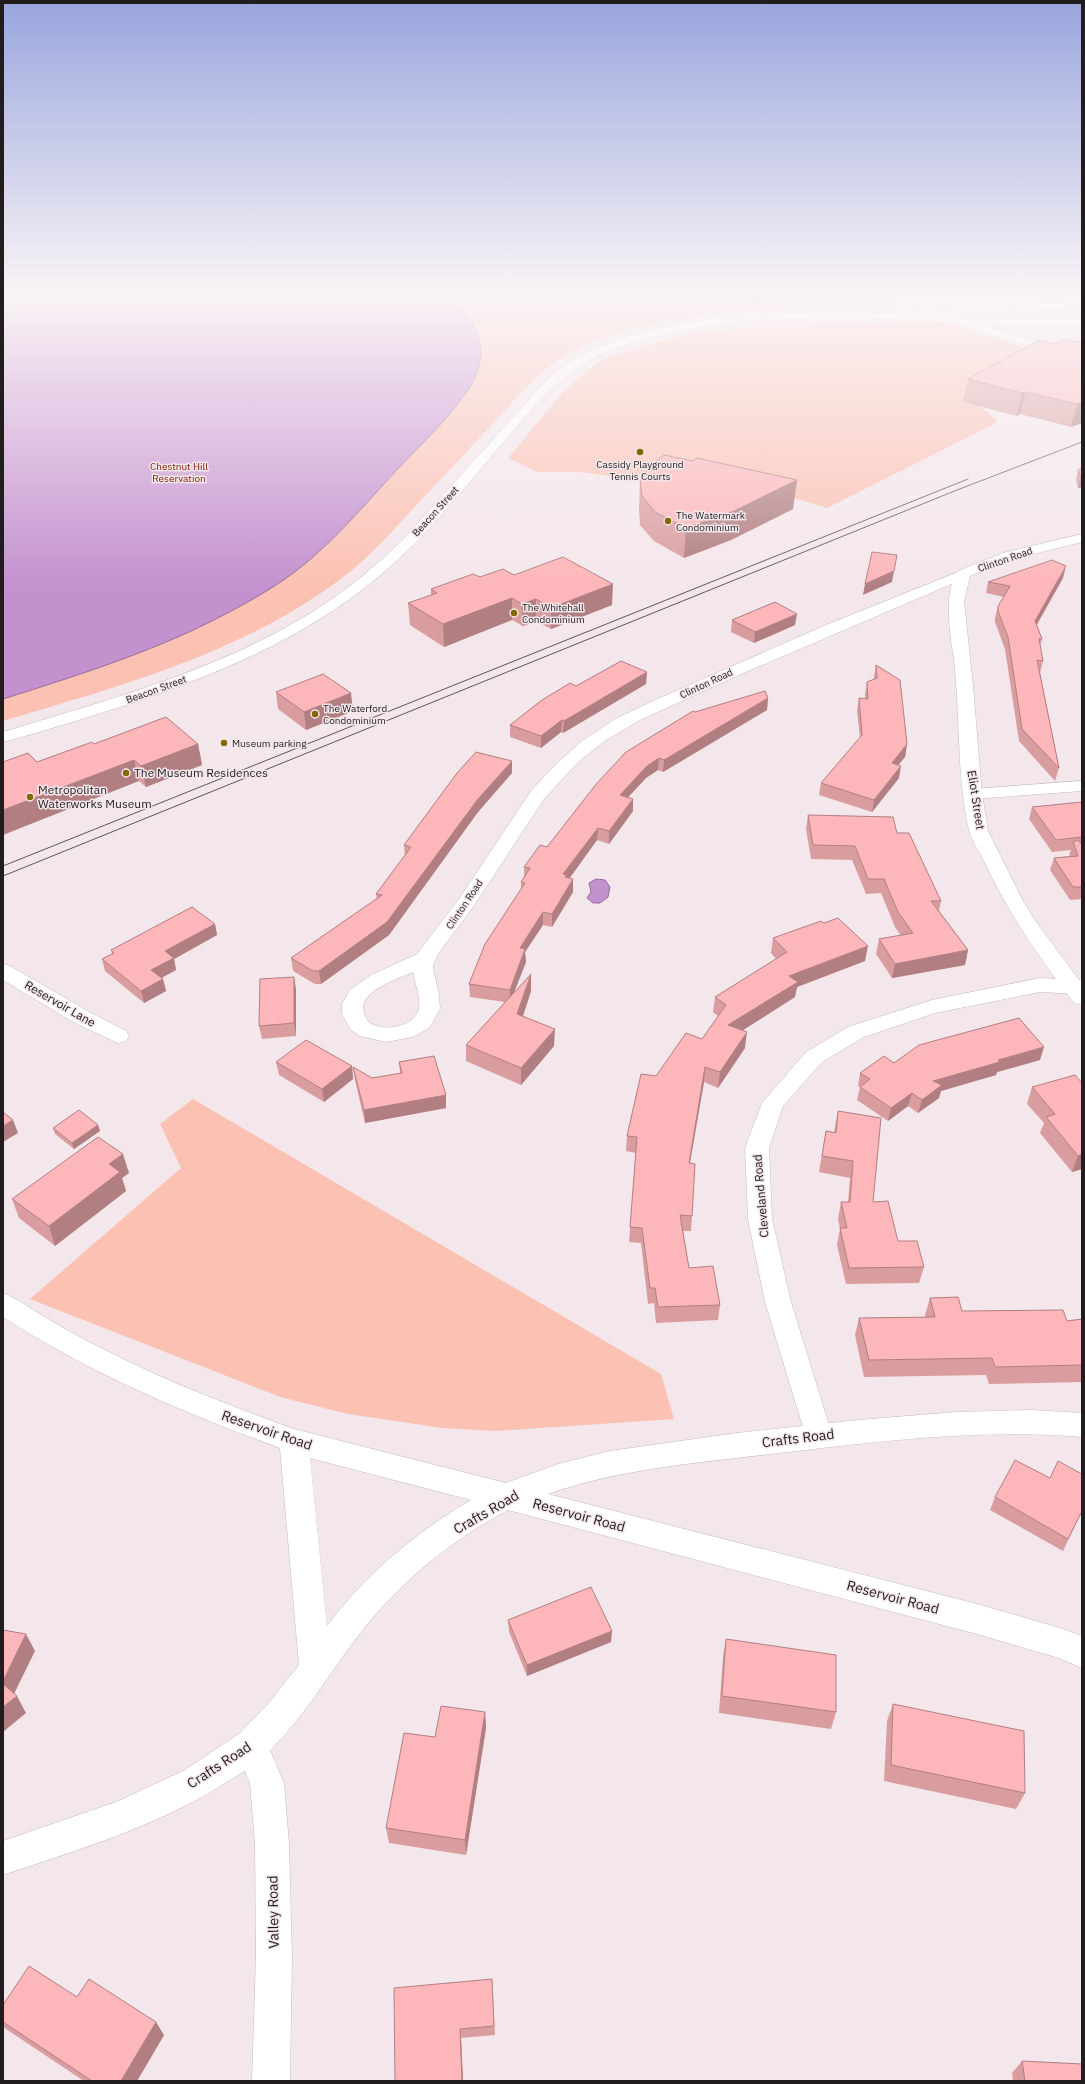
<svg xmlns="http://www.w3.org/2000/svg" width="1085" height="2084" font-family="'IBM Plex Sans',sans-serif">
	<rect width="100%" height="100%" fill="#f4e7eb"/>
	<!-- green -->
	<g fill="#fbc1b2">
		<path d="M3,296h867l20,6 5,4 -5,2c-108,3 -272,-6 -357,72 -36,39 -73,79 -110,118 -26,28 -51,57 -81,80 -99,75 -222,108 -339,143z"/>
		<polygon points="940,322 1041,352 968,396 998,422 827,508 702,470 616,477 580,472 537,472 508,458 563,392 601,360 639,347 690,334 752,327"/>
		<polygon points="193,1099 661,1374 674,1419 495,1431 442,1428 348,1414 280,1397 30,1299 181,1168 160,1124"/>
	</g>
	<!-- water -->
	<g fill="#c491cf" stroke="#936e9a">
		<path d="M3,296h445c18,16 36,37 32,64 -2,12 -7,24 -15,34 -20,29 -47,53 -71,79 -26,28 -51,58 -80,83 -23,21 -51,38 -79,53 -73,40 -153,65 -232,90z"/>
		<polygon points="596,879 605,880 610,887 608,897 600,903 593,903 587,898 591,892 589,883"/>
	</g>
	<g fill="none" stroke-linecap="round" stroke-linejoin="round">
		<defs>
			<g id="street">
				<path d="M963,570l5,1 2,3 -2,3 -229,98 -99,45 -37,22 -27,22 -32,35 -71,108 -35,47 -5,11 1,8 5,22 1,14 -11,19 -16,9 -27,5 -26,-6 -9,-6 -9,-16v-10l8,-14 21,-15 46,-21 42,-55 72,-108 24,-26 27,-24 33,-22 40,-19 171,-75zM413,972c2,12 8,25 6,37 -4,21 -53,27 -55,3 -1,-4 -1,-8 1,-12 10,-14 32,-21 48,-28z"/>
				<polygon points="1082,781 1082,791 973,799 967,798 964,794 967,790 973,789"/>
				<polygon points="3,964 10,966 91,1013 126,1031 129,1036 126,1041 118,1043 75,1023 3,980"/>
				<polygon points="1040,978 1082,980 1082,994 1040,992 935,1013 864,1037 822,1062 783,1106 769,1148 772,1219 791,1302 832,1435 828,1444 818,1447 808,1444 765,1302 748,1219 745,1148 762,1103 806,1052 848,1027 932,1000"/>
				<polygon points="251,1729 263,1734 284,1783 289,1844 292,1956 290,2081 252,2081 256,1956 255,1844 250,1783 234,1746 239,1734"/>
			</g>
			<g id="secondary">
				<polygon points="888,296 903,296 1015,336 1082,353 1082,359 1007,340 889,298"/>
				<path d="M963,296c21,0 59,-7 74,13l-5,3 -17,-9 -15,-2 -65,4 -5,-3 5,-3z"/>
				<path d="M1082,534v8l-69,17 -43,17 -6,25 9,85 9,108 6,37 35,70 11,18 48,65v21l-8,-2c-34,-44 -64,-87 -88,-138 -5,-11 -14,-23 -17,-35 -12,-52 -9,-108 -14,-161 -3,-27 -14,-74 3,-98l45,-18z"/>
				<path d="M3,1293c15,6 28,16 42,24 21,13 42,24 64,35 59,30 122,54 185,77l212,54 52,-19 52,-13 127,-18 122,-13 97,-8 76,-2 50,3v24c-103,-9 -209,5 -311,17 -75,9 -152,15 -223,40l429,110 83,24 22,8v32l-23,-10 -82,-24 -469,-124c-55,29 -108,72 -147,122 -32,41 -58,88 -97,124 -12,12 -28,20 -42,29 -67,42 -145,65 -219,90v-34l113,-39 69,-32 55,-37 28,-29 31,-39 -19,-217c-96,-35 -190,-75 -277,-131zM310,1458l161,42c-55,32 -106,75 -144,126z"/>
			</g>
			<g id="primary">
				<polygon points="1082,300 1082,306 1017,313 1012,310 1017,307"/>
				<path d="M864,312l145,7h73v6c-63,4 -126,-3 -189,-6 -61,-2 -123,-1 -183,7 -36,6 -73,13 -106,27 -41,18 -68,51 -96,84 -33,38 -65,79 -101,114 -82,80 -180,120 -287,156 -39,12 -78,25 -117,35v-10c114,-35 233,-66 332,-135 23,-16 44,-35 65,-54l132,-147c11,-12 22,-24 36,-33 76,-48 207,-52 296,-51z"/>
			</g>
		</defs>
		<!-- street casing -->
		<use href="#street" stroke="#c7babe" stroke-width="1"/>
		<!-- secondary casing -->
		<use href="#secondary" stroke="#c7babe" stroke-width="1"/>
		<!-- primary casing -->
		<use href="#primary" stroke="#c7babe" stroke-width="1"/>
		<!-- street -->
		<use href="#street" fill="#fff" fill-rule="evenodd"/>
		<!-- secondary -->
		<use href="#secondary" fill="#fff" fill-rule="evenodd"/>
		<!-- primary -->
		<use href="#primary" fill="#fff" fill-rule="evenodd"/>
		<!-- tram -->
		<g stroke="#5d5658" stroke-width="1">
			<polyline points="3,866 968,479"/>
			<polyline points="3,876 957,490 1082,442"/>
		</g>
	</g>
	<!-- wall -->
	<g fill="#da9d9f">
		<polygon points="664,296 708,296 686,303"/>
		<polygon points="713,296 784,296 749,307"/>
		<polygon points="1024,296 1075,296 1043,299"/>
		<polygon points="1062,339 1082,423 1071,427 1020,414 1017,416 963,402 968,379 1055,344"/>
		<polygon points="693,461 797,480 793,509 731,540 684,558 654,541 640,525 639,509 640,481"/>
		<polygon points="1082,468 1082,487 1078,488 1076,480 1078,470"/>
		<polygon points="514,575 612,605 551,629 536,621 523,626 512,620 444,647 410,625 408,603 431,595 431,589 480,577"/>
		<polygon points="1063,578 1037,625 1042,639 1040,646 1043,661 1040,673 1040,672 1059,768 1055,781 1019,741 1005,649 995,622 995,618 998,606 1004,597 986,593 988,582"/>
		<polygon points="732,620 795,625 754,643 731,632"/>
		<polygon points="876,665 907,744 905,757 898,765 899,778 872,812 819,795 821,783 860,738 857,710 859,698 865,699 865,694 867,682 874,679 874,677"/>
		<polygon points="646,684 563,733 561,732 541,748 510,737 510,725 576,686"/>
		<polygon points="276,692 353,711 306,730 278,709"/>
		<polygon points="768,698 767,710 663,772 658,770 646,778 628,797 633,811 609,844 597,840 569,878 573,892 552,927 543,925 525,952 526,962 514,992 531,991 523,1016 554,1046 521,1085 466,1061 466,1045 505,1002 470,997 469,984 521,889 521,882 524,877 524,867 695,712"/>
		<polygon points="94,744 198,744 202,765 146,787 139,781 37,762"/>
		<polygon points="512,773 478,812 389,935 321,984 315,984 293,971 291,958 377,899 376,894 405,856 404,845"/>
		<polygon points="1082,802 1082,899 1070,900 1050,870 1054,858 1070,856 1069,855 1071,850 1052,852 1029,819 1032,807"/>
		<polygon points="808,815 897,833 941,901 939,911 968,950 965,965 892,978 876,954 879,939 901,936 895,927 881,893 866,894 852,860 811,859 806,829"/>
		<polygon points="215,924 217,935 174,959 176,970 161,978 163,979 166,991 144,1003 105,971 102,959 112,954 111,950"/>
		<polygon points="773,938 865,961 797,987 795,997 743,1030 745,1048 718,1088 704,1082 690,1163 692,1216 691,1231 683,1231 689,1268 720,1305 718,1320 656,1323 654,1303 648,1304 641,1243 629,1242 636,1153 626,1151 627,1136 656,1076 702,1039 718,1016 713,1012 715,997 776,959 771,953"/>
		<polygon points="294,977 296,990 296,1036 262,1039 259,1026"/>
		<polygon points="1040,1060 997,1072 996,1075 941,1091 939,1098 918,1113 908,1106 888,1121 857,1100 860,1087 858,1086 860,1073 894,1063"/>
		<polygon points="276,1062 352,1066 353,1079 324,1102 279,1075"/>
		<polygon points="399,1062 446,1095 446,1108 365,1123 355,1080 353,1067 372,1078 400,1073"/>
		<polygon points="1082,1083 1082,1169 1072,1172 1040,1133 1044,1123 1027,1104 1032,1087"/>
		<polygon points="838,1111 873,1202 898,1241 924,1267 919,1283 846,1284 837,1245 840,1229 838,1219 841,1202 848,1202 850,1178 819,1172 823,1148 826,1131 834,1132"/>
		<polygon points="98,1125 100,1131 74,1149 55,1134 53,1128"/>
		<polygon points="129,1173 122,1178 126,1191 55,1246 19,1218 12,1199"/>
		<polygon points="930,1298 962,1311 1067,1321 1082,1319 1082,1382 989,1384 986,1375 864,1377 855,1335 859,1318 926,1317 925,1315"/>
		<polygon points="995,1497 1082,1511 1063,1551 990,1510"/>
		<polygon points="508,1620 611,1642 527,1676 509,1632"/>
		<polygon points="726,1639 836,1712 831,1729 719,1713 723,1656"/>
		<polygon points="893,1704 1025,1793 1016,1809 884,1781 887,1721"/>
		<polygon points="485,1712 486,1728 466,1855 389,1843 386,1828"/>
		<polygon points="492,1979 495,2035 461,2038 463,2081 395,2081"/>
		<polygon points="77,1997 164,2035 137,2081 84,2081 6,2029 3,2026 3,2005"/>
		<polygon points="1022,2061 1082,2081 1013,2081 1012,2073"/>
	</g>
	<!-- shaded-wall -->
	<g fill="#b17f82">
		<polygon points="686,296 708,296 686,303"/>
		<polygon points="753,296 784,296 749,307 750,297"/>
		<polygon points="1043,296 1075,296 1043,299"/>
		<polygon points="1025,392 1020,414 1017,416 1022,393"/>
		<polygon points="1082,402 1082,423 1071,427 1077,404"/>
		<polygon points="1081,477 1082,477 1082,487 1078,488"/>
		<polygon points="797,480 793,509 731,540 684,558 686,528"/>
		<polygon points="897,555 892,582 863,595 865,584"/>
		<polygon points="1066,566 1063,578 1032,632 1035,621"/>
		<polygon points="613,584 612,605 551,629 551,608"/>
		<polygon points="512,598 512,620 444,647 443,624"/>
		<polygon points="536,599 536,621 523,626 522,604"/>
		<polygon points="797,614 795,625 754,643 755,632"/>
		<polygon points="647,672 646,684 563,733 564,721"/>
		<polygon points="351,693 353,711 306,730 304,712"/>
		<polygon points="768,698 767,710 663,772 664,760"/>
		<polygon points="562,720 561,732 541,748 541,736"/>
		<polygon points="198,744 202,765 146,787 141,766"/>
		<polygon points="907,744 905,757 890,775 892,763"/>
		<polygon points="659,758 658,770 646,778 619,807 620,795 647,766"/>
		<polygon points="134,760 139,781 3,835 3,810"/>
		<polygon points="512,761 512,773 478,812 389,935 321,984 319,971 478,799"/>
		<polygon points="901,766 899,778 872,812 874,800"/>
		<polygon points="633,799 633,811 609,844 609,831"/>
		<polygon points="598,828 597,840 567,882 563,874"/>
		<polygon points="573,879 573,892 552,927 552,914"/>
		<polygon points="543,912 543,925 525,952 526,962 510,1003 510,990 520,948"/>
		<polygon points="215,924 217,935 174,959 176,970 154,982 151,970 165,951"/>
		<polygon points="868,946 865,961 797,987 795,997 726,1041 728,1025 789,976"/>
		<polygon points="968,950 965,965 892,978 895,964"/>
		<polygon points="531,974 531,991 518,1031 517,1014"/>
		<polygon points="294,977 296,990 296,1036 294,1023"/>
		<polygon points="163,979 166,991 144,1003 141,991"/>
		<polygon points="555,1029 554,1046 521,1085 521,1068"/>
		<polygon points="747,1032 745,1048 718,1088 720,1072"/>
		<polygon points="1044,1047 1040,1060 997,1072 996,1075 941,1091 939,1098 918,1113 922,1100 933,1081 998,1060"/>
		<polygon points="352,1066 353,1079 324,1102 322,1089"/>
		<polygon points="705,1067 704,1082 687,1179 689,1163"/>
		<polygon points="912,1093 908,1106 888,1121 891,1108"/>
		<polygon points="446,1095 446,1108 365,1123 364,1110"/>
		<polygon points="13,1120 18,1133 3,1142 3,1126"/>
		<polygon points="98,1125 100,1131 74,1149 72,1143"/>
		<polygon points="123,1154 129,1173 122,1178 126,1191 55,1246 49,1226 109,1164"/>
		<polygon points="1082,1154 1082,1169 1072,1172 1078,1156"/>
		<polygon points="612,1631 611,1642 527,1676 527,1665"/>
		<polygon points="26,1634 35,1651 11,1700 3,1685 3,1681"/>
		<polygon points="17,1696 26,1713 3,1732 3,1707"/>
		<polygon points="485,1712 486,1728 466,1855 465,1840"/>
		<polygon points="156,2022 164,2035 137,2081 121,2081"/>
		<polygon points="460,2029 461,2038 463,2081 462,2081"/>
	</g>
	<!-- building -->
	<g fill="#fdb6b9" stroke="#b17f82">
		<polygon points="1062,339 1082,343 1082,402 1077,404 1025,392 1022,393 968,379 1039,340 1055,344"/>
		<polygon points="664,455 693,461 697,458 797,480 734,511 686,528 655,512 642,496 640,481 649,467"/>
		<polygon points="1082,468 1082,477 1081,477 1078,470"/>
		<polygon points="872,552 897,555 894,571 865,584"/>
		<polygon points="563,557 613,584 551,608 536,599 522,604 512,598 443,624 408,603 437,593 431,589 473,574 480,577 503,569 514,575"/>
		<polygon points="1052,560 1066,566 1035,621 1042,639 1039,639 1043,661 1037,660 1059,768 1022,729 1008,637 998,611 998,606 1010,586 988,582"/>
		<polygon points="775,602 797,614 755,632 732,620"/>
		<polygon points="621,661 647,672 564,721 562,720 541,736 510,725 542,700 570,683 576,686"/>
		<polygon points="876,665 900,680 907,744 892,763 901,766 874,800 821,783 862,735 859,698 868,699 867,682 877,678"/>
		<polygon points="323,674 351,693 304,712 276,692"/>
		<polygon points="765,691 768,698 664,760 659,758 647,766 620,795 633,799 609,831 598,828 563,874 567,875 565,877 573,879 552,914 543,912 520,948 525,949 510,990 469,984 485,944 525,883 521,882 530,868 524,867 540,845 547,847 597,783 626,752 693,711 695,712"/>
		<polygon points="166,717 198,744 141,766 134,760 3,810 3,762 28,753 37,762 92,742 94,744"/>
		<polygon points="476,752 512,761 478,799 387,922 319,971 313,971 291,958 382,895 376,894 411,847 404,845 457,773"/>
		<polygon points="1082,802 1082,837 1056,840 1032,807"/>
		<polygon points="808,815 893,817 897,833 909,833 941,901 931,901 968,950 895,964 879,939 913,933 898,912 884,879 868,879 855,846 813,845"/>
		<polygon points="1078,840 1082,845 1082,887 1073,887 1054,858 1078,856 1073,842"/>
		<polygon points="192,907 215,924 165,951 174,958 151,970 163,979 141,991 102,959 114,953 111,950"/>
		<polygon points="838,918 868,946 789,976 798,982 728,1025 747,1032 720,1072 705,1067 689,1163 695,1164 692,1216 680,1215 689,1268 713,1266 720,1305 658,1307 655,1288 650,1288 642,1228 630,1227 637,1137 627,1136 641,1074 656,1076 686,1033 702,1039 726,1005 715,997 787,952 773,938 821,921 824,923"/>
		<polygon points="531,974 517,1014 555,1029 521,1068 466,1045"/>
		<polygon points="294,977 294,1023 259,1026 260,979"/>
		<polygon points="1019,1018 1044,1047 998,1060 1000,1062 933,1081 942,1085 922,1100 912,1093 891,1108 860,1087 870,1079 860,1073 884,1056 894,1063 919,1045"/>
		<polygon points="306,1040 352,1066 322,1089 276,1062"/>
		<polygon points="434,1056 446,1095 364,1110 353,1067 372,1078 402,1073 399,1062"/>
		<polygon points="1075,1075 1082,1083 1082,1154 1078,1156 1046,1117 1055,1114 1032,1087"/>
		<polygon points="79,1110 98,1125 72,1143 53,1128"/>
		<polygon points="838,1111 881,1118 873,1202 888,1201 898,1241 917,1241 924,1267 849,1268 840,1228 847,1228 841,1202 850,1202 853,1161 822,1156 826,1131 836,1133"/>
		<polygon points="3,1112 13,1120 3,1126"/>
		<polygon points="98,1137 123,1154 109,1164 120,1172 49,1226 12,1199"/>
		<polygon points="958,1297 962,1311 1063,1310 1067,1321 1082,1319 1082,1365 995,1367 992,1358 869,1360 859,1318 935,1317 930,1298"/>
		<polygon points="1015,1460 1050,1478 1058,1461 1082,1474 1082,1511 1068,1539 995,1497"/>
		<polygon points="591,1587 612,1631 527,1665 508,1620"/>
		<polygon points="3,1630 26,1634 3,1681"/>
		<polygon points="726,1639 836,1655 836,1712 722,1696"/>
		<polygon points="3,1684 17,1696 3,1707"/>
		<polygon points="893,1704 1024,1731 1025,1793 891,1765"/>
		<polygon points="441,1706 485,1712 465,1840 386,1828 404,1733 435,1737"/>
		<polygon points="29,1966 77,1997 89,1979 156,2022 121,2081 92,2081 3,2022 3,2005"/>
		<polygon points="492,1979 494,2026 460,2029 462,2081 395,2081 394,1988"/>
		<polygon points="1022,2061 1082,2064 1082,2081 1025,2081"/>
	</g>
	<!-- sky -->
	<linearGradient id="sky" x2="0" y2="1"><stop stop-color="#99a6de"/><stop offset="0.5" stop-color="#faf4f6"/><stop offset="1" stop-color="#faf4f6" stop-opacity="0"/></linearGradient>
	<rect width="1085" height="588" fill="url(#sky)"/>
	<!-- markers -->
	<g fill="#836800" stroke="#f4e7eb" stroke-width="1.5">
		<circle cx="640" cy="452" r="4"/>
		<circle cx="668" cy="521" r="4"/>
		<circle cx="514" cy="613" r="4"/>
		<circle cx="315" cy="714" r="4"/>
		<circle cx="224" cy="743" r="4"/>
		<circle cx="126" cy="773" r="4"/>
		<circle cx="30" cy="797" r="4"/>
	</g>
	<g text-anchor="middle" stroke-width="3" stroke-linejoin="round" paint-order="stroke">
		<!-- far-poi labels -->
		<g font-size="10" fill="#211d1e" stroke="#f4e7eb" text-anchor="start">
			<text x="640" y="468" text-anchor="middle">Cassidy Playground<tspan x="640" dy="12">Tennis Courts</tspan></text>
			<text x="676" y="519">The Watermark<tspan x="676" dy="12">Condominium</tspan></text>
			<text x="522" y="611">The Whitehall<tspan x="522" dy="12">Condominium</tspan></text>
			<text x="323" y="712">The Waterford<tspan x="323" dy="12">Condominium</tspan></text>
			<text x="232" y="747">Museum parking</text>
		</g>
		<!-- far-park labels -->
		<g font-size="10" fill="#7a1a00" stroke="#f4e7eb">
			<text x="179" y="470">Chestnut Hill<tspan x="179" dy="12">Reservation</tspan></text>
		</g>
		<!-- far-street labels -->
		<g font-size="10" fill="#211d1e" stroke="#f4e7eb">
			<text transform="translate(435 511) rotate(-48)" y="4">Beacon Street</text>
			<text transform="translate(1005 559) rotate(-19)" y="4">Clinton Road</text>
			<text transform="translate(706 683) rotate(-25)" y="4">Clinton Road</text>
			<text transform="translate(156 689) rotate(-20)" y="4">Beacon Street</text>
			<text transform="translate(464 904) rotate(-56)" y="4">Clinton Road</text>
		</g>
		<!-- poi labels -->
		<g font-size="12" fill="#211d1e" stroke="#f4e7eb" text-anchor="start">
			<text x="134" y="777">The Museum Residences</text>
			<text x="38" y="794">Metropolitan<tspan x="38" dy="14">Waterworks Museum</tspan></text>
		</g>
		<!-- street labels -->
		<g font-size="12" fill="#211d1e" stroke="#f4e7eb">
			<text transform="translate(976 800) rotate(81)" y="4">Eliot Street</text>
			<text transform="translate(60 1004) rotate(30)" y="4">Reservoir Lane</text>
			<text transform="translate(761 1196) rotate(-95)" y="4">Cleveland Road</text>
		</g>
		<!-- near-street labels -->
		<g font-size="14" fill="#211d1e" stroke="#f4e7eb">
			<text transform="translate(267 1430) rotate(19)" y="5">Reservoir Road</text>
			<text transform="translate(798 1438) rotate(-7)" y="5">Crafts Road</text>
			<text transform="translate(486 1512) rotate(-30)" y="5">Crafts Road</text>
			<text transform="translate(579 1515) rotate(15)" y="5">Reservoir Road</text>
			<text transform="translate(893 1597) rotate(15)" y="5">Reservoir Road</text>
			<text transform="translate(219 1765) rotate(-33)" y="5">Crafts Road</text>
			<text transform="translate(273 1912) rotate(-91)" y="5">Valley Road</text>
		</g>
	</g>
	<!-- border -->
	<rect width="1085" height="2084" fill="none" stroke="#211d1e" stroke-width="8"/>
</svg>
